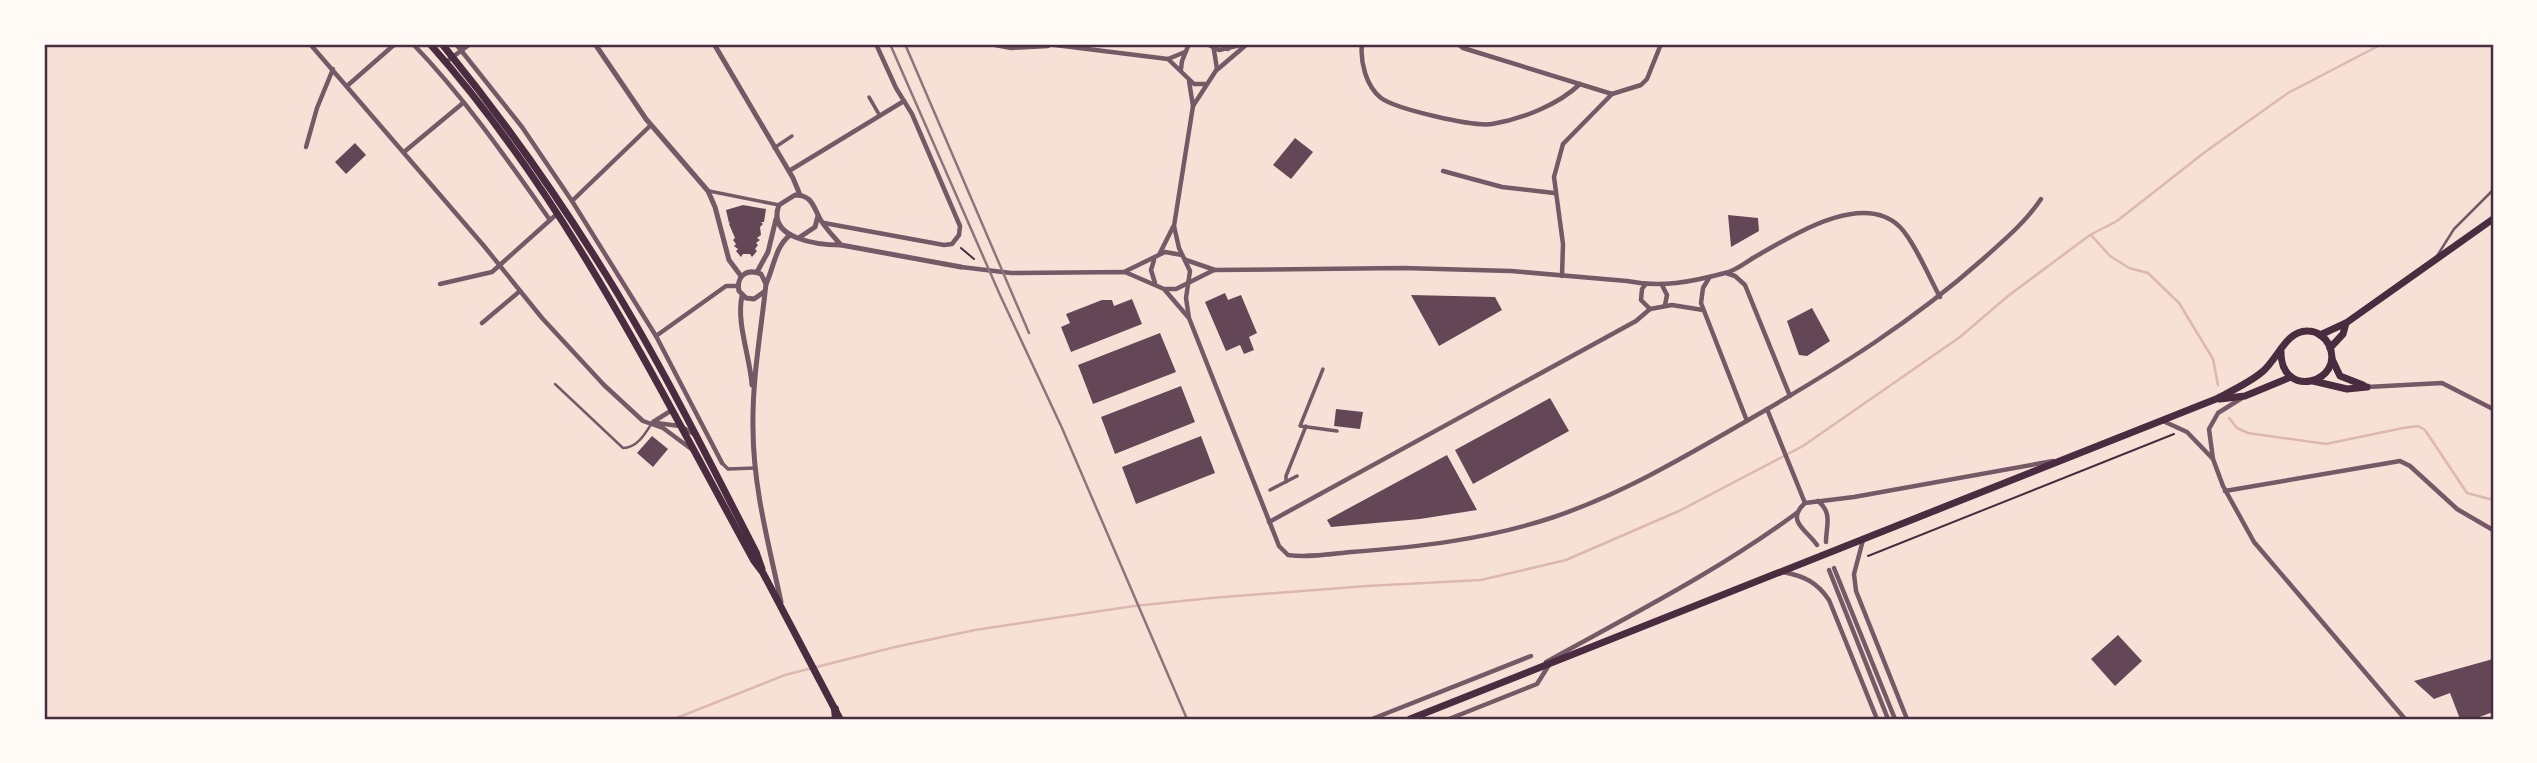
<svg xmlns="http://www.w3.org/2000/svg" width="2537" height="763" font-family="'DM Sans',sans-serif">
	<rect width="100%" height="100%" fill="#f7e1d7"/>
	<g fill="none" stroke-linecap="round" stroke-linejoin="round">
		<!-- stream -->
		<g stroke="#dcb8b0" stroke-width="2.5">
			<polyline points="2091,235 2110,256 2129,268 2148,273 2179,303 2213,359 2218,385"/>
			<polyline points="2229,418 2237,428 2248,433 2326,444 2403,428 2418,426 2425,430 2467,493 2493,500"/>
			<polyline points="674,719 785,675 895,647 975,630 1134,606 1211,598 1367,586 1481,580 1566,560 1679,511 1803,446 1960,337 2008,296 2090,235 2117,221 2205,152 2288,93 2382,44"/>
		</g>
	</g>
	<!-- building -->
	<g fill="#644757">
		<polygon points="1295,138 1313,152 1291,179 1273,165"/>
		<polygon points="355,143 366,155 346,174 335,162"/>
		<polygon points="743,205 766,209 764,222 761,222 763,224 760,227 761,235 757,238 760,240 756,243 758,245 755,249 757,251 752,257 750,254 743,254 741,257 736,251 738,249 734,246 736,244 733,240 735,238 729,224 731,222 729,223 726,210"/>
		<polygon points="1728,215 1758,218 1759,231 1731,247"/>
		<polygon points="1225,293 1228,300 1241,295 1257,333 1249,337 1254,350 1244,354 1240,345 1226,351 1205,302"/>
		<polygon points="1411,295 1495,297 1502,310 1439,346"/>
		<polygon points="1132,299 1142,324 1071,352 1061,327 1070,323 1066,314 1102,300 1112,300 1114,306"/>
		<polygon points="1812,308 1830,341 1807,356 1799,355 1787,321"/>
		<polygon points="1160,333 1176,372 1093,404 1078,365"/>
		<polygon points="1181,386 1195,422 1115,454 1101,417"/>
		<polygon points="1550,398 1569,431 1473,484 1455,450"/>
		<polygon points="1336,409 1363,412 1360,429 1334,426"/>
		<polygon points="652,436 668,449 653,467 637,453"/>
		<polygon points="1201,436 1215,473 1136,504 1122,467"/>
		<polygon points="1447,455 1477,510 1420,519 1331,527 1327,520"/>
		<polygon points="2118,635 2142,661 2115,686 2091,659"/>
		<polygon points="2493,659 2493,712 2474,719 2460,719 2450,693 2434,699 2414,681"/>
	</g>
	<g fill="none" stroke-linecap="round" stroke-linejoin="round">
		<!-- path -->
		<g stroke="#4a2c40" stroke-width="2">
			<polyline points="961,248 974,259"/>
			<polyline points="1868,556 2174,434"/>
		</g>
		<!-- service -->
		<g stroke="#755966" stroke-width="2.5">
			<polyline points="2437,256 2454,229 2493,190"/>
			<path d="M555,384l68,64c14,0 22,-14 29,-25"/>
		</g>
		<!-- pedestrian -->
		<g stroke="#755966" stroke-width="3.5">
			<polyline points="869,97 880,116"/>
			<polyline points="774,148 792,136"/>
			<polyline points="709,191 779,205"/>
			<polyline points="1323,369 1300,426 1337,431"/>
			<polyline points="722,463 728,469 755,468"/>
			<polyline points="1286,482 1286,476 1306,426"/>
			<polyline points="1270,490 1297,476"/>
		</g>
		<!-- minor -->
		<g stroke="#755966" stroke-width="4.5">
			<polyline points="310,44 484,246 542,318 604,385 643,421 663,428 690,448"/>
			<path d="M413,44c51,53 94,115 137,176"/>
			<polyline points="456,44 522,127 572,201 656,336 722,463"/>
			<polyline points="990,44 1011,48 1048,46"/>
			<polyline points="1047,44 1168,59 1194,84 1205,84"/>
			<polyline points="1207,44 1219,50 1245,44"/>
			<path d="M1213,44l4,25 -24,37 -19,120 5,22 11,23 -4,27 3,20 90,228 9,9c20,3 43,-1 63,-3 69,-5 137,-13 203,-35 73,-25 137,-64 203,-102 81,-47 155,-93 226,-156 21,-19 42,-36 58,-60"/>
			<polyline points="1219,44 1228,49"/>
			<path d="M1362,44c-2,18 4,42 19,54 15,11 92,29 111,26 30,-5 66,-19 88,-40"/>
			<polyline points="1458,44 1463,48 1612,94"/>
			<polyline points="1168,59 1185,52"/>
			<polyline points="446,62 470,44"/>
			<polyline points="1181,69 1182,61 1189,44"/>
			<polyline points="1218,69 1246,45"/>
			<polyline points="1189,81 1193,106"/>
			<polyline points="347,86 395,44"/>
			<polyline points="306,147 317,108 333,69"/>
			<polyline points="404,152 463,103"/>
			<polyline points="789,171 904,101"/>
			<polyline points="1443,171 1502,187 1554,193"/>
			<polyline points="572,201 651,125"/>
			<polyline points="824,223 944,245 952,244 959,235 960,226 912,114 896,88 876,44"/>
			<polyline points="1160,253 1173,227"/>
			<polyline points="1154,260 1151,270 1155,283"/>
			<path d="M1186,260l29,10 188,-2 108,3 116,10c34,7 64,1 98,-8 10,-2 20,-10 28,-15 36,-20 109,-69 147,-31 14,14 30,52 40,70"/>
			<polyline points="961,267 1011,273 1125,272 1164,289 1188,317"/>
			<polyline points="1126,271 1165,252 1182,255"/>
			<polyline points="1726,273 1735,276 1745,285 1790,396"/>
			<polyline points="1562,276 1563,244 1554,177 1563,144 1612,94 1641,85 1647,79 1661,44"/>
			<polyline points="1709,278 1703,288 1701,303 1747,421"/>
			<polyline points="440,284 492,272 558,213"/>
			<polyline points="1645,285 1642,289 1641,300 1650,309 1672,305 1703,310"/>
			<polyline points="1662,285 1667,295 1665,305"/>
			<polyline points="1165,289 1176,289 1214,270"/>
			<polyline points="482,323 520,291"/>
			<polyline points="656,336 726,286 738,286"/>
			<polyline points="2367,387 2442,383 2493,409"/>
			<polyline points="2242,398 2218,413 2209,429 2213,459 2223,486 2254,542 2405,719"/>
			<polyline points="1767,409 1805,503"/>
			<polyline points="2163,421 2187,432 2213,459"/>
			<polyline points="653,422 672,410"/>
			<polyline points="656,423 680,426 694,434"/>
			<polyline points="2225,491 2400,461 2410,466 2457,509 2493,530"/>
			<path d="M1818,501c15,12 8,25 8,41"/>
			<polyline points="1269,522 1636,321 1650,309"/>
			<polyline points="1863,540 1854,574 1856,591 1907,719"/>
			<path d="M1817,545c-10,-15 -32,-24 -12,-42l49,-6 199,-36"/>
			<polyline points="1834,568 1895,719"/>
			<polyline points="1829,570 1888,719"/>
			<path d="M1783,572c21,4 34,10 46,28l48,119"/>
			<path d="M1546,662c85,-47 174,-92 252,-150"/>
			<polyline points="1372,719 1531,656"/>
			<polyline points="1449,719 1537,684 1549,665"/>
		</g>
		<!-- tertiary -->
		<g stroke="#755966" stroke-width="5">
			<polyline points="595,44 646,119 708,191 715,207 729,260 741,276"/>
			<polyline points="714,44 793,178 800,195"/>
			<polyline points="800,237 815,227 818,216"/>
			<path d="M841,245c-7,-8 -17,-18 -22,-28 -6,-12 -8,-22 -24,-22l-16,10c-13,34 40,40 62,40l120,22"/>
			<polyline points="757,272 768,252 776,219"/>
			<path d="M764,292l-10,7 -8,-1 -7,-7c-3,-15 8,-23 22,-17l5,10"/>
			<path d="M742,296c-6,26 8,61 10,89"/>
			<path d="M781,602c-12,-57 -28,-115 -28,-174 -1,-48 8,-97 13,-144 8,-17 9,-37 24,-49"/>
		</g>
		<!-- primary -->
		<g stroke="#4a2c40" stroke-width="7">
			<path d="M430,44c136,153 226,339 324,517l9,12 77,146"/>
			<path d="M442,44c57,70 110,144 158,221 58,92 106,190 156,287l6,17"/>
			<polyline points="2320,335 2346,323 2493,219"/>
			<polyline points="2330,348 2343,334 2346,323"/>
			<polyline points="2332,359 2340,376 2363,385"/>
			<polyline points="2313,381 2347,389 2367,387"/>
			<polyline points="2220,399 2245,396 2291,377"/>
			<path d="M1410,719l806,-320c15,-8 33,-16 46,-27 16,-13 24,-42 46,-41 9,0 17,6 21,14 17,37 -48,56 -48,7"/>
		</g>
		<!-- trunk -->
		<polyline stroke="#4a2c40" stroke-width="8" points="835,709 836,719"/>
		<!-- rail -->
		<g stroke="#8f747c" stroke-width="2.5">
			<polyline points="890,44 1000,295 1062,428 1187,719"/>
			<polyline points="905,44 1029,333"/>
		</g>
	</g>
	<!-- border -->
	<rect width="2537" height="763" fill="none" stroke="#fffaf5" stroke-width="91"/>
	<rect x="46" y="46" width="2446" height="672" fill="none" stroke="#4a2c40" stroke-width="2.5"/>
</svg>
